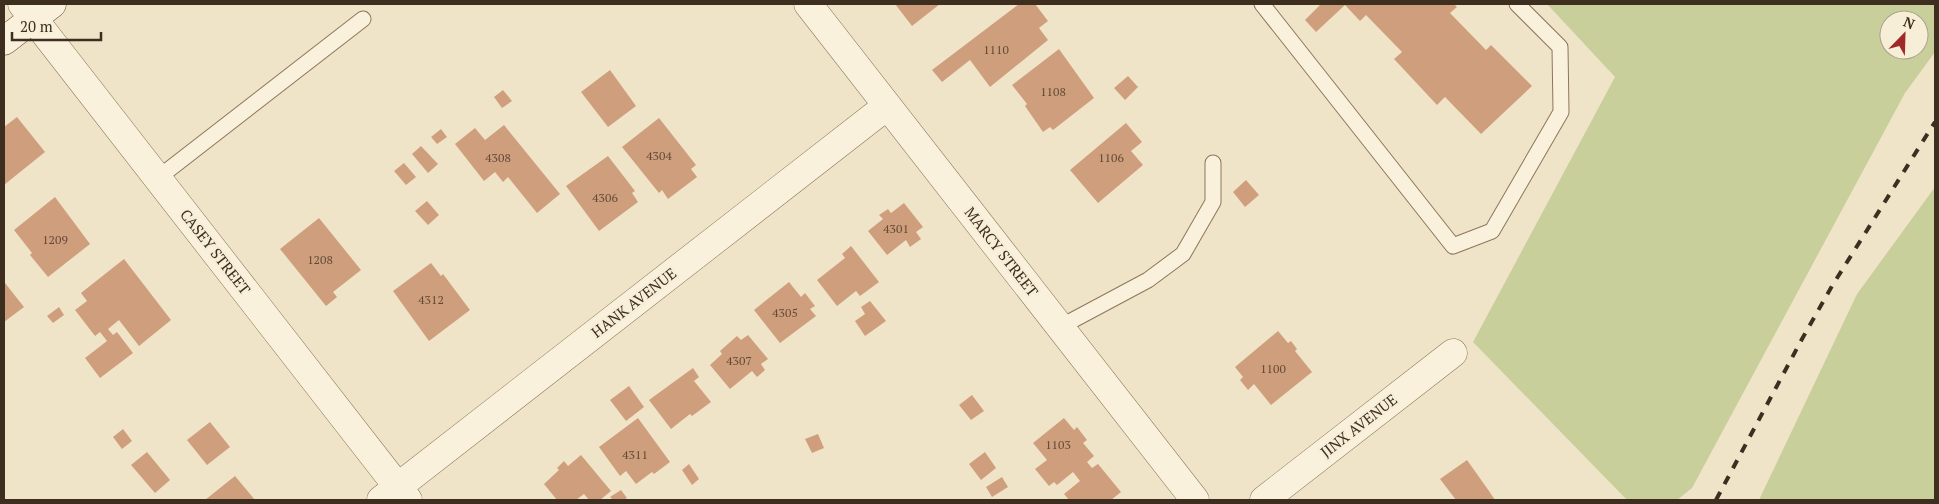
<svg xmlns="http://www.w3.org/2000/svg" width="1939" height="504" font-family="'PT Serif',serif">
	<rect width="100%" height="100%" fill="#f0e4c8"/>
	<!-- green -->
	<g fill="#c9cf9b" fill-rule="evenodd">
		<path d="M1547,4h388v48l-30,41 -213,395 -15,12h-50l-154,-158 142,-265zM1889,20h30v30h-30z"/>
		<polygon points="1935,187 1935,500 1759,500 1857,294"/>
	</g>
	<!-- building -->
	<g fill="#cf9f7d">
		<polygon points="895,4 940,4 912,26"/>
		<polygon points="1019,4 1035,4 1048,21 1039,28 1048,40 990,87 970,60 942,82 932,70"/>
		<polygon points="1321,4 1454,4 1457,7 1450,13 1486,50 1491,45 1532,86 1481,134 1445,97 1437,105 1394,59 1402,52 1366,15 1360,21 1345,5 1316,32 1305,20"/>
		<polygon points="1059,49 1094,98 1053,130 1050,127 1043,132 1025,106 1027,104 1012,85"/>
		<polygon points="610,70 636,106 608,127 581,92"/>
		<polygon points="1128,76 1138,87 1125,100 1114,88"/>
		<polygon points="503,90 512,101 502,108 494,97"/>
		<polygon points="17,117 45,152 4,185 4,127"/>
		<polygon points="659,118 696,165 691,169 697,177 668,199 662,190 659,193 622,147"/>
		<polygon points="1126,123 1142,142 1131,151 1143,165 1098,203 1070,170"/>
		<polygon points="504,125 560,194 537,213 508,177 503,182 495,172 484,181 455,144 475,128 485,140"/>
		<polygon points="441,129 447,137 437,144 431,137"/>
		<polygon points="421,146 438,164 428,173 412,154"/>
		<polygon points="608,156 635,191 632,193 638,202 599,231 566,186"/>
		<polygon points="404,163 416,177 406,185 394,171"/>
		<polygon points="1246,180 1259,195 1245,207 1233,192"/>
		<polygon points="55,197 90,244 48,277 30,255 32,253 14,230"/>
		<polygon points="427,201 439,215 428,225 415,211"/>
		<polygon points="904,203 923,227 916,232 921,239 910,247 906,240 887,255 868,231 883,219 879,215 888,209 891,213"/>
		<polygon points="319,218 361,270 333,292 337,297 326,306 280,249"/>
		<polygon points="851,246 879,282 860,296 856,291 837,306 817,280 845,258 842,254"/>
		<polygon points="124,259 171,320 139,346 119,320 108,329 113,335 117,332 133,353 100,378 85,358 107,341 100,332 95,336 75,310 87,301 81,293"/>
		<polygon points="431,263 441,276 443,274 470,310 429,341 393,291"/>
		<polygon points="789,282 801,297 805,293 815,306 810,309 816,316 780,343 754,310"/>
		<polygon points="5,283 24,307 4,322 4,284"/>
		<polygon points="870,301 886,321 865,336 855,321 865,314 861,307"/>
		<polygon points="59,307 64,315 53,323 47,316"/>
		<polygon points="1278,331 1288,343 1291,341 1297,349 1295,351 1312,372 1271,405 1254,384 1248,390 1240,380 1243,377 1235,367"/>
		<polygon points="748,335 768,359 761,364 765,370 757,377 752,371 730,389 710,365 722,354 720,351 737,336 741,340"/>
		<polygon points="693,368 699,377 694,381 711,402 692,416 690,414 671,429 649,400"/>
		<polygon points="629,386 644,407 626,421 610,400"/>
		<polygon points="972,395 984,411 971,420 959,405"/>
		<polygon points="638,418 670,462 654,474 652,472 636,484 626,471 620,476 599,447"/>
		<polygon points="1064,418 1074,430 1077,427 1087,440 1083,443 1094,456 1087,462 1092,468 1098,464 1121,492 1111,500 1069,500 1064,494 1080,481 1073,472 1057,485 1054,482 1049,486 1035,469 1047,460 1033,443"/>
		<polygon points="210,422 230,447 207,465 187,440"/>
		<polygon points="123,429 132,441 122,449 113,437"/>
		<polygon points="818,434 824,448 812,453 805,439"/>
		<polygon points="147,452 170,480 155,493 131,465"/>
		<polygon points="985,452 996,468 981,480 969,464"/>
		<polygon points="581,455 611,491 600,500 589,500 584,494 576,500 557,500 544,484 559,470 557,468 564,461 568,466"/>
		<polygon points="1467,460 1489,491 1495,500 1456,500 1440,479"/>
		<polygon points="689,464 699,479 692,485 682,470"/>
		<polygon points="235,476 255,500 205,500"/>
		<polygon points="1002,477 1008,487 992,497 986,487"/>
		<polygon points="621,490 627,498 623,500 613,500 610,497"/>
	</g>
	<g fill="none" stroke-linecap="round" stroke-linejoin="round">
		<defs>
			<g id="lane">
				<polyline points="1262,4 1453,246 1492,231 1561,112 1560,47 1517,4"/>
				<polyline points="158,178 363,19"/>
				<polyline points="1060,327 1148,280 1183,254 1213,202 1213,163"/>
			</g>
			<g id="street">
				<polyline points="22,4 408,500"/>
				<polyline points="808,4 1195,500"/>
				<polyline points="381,500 887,106"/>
				<polyline points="1264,500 1453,353"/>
			</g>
			<polyline id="secondary" points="4,41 52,4"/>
		</defs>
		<!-- lane casing -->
		<use href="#lane" stroke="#8d765c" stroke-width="17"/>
		<!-- street casing -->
		<use href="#street" stroke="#8d765c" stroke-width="29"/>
		<!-- secondary casing -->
		<use href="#secondary" stroke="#6f573f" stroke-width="29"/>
		<!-- lane -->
		<use href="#lane" stroke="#faf1dc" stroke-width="15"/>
		<!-- street -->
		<use href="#street" stroke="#faf1dc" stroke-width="28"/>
		<!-- secondary -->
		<use href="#secondary" stroke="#faf1dc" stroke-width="28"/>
		<!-- rail -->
		<polyline stroke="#3d2e20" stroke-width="4" stroke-dasharray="9 9" stroke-linecap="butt" points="1716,500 1802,339 1832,286 1935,122"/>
	</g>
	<g text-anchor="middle" stroke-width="5" stroke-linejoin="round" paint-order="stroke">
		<!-- number labels -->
		<g font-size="12" fill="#624a37">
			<text x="996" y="54">1110</text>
			<text x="1053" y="96">1108</text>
			<text x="659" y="160">4304</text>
			<text x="498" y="162">4308</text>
			<text x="1111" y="162">1106</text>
			<text x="605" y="202">4306</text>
			<text x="896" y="233">4301</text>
			<text x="55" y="244">1209</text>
			<text x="320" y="264">1208</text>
			<text x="431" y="304">4312</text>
			<text x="785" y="317">4305</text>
			<text x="739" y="365">4307</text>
			<text x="1273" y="373">1100</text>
			<text x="1058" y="449">1103</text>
			<text x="635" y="459">4311</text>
		</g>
		<!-- street labels -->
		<g font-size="15" fill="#3d2e20" stroke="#f7eed8">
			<text transform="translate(215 252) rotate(52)" y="5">CASEY STREET</text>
			<text transform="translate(1001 252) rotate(52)" y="5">MARCY STREET</text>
			<text transform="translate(634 303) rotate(-38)" y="5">HANK AVENUE</text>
			<text transform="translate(1359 426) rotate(-38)" y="5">JINX AVENUE</text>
		</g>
	</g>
	<!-- border -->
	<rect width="1939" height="504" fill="none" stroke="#3d2e20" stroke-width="10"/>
	<!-- north arrow -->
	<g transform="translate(1904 35) rotate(23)"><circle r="24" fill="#f7eed8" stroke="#ada18e"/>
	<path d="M0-4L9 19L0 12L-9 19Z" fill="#9e2a2b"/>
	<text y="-8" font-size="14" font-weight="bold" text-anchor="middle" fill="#3d2e20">N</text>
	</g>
	<!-- scale -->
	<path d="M12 32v8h89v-8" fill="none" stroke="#3d2e20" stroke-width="2.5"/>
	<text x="20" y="32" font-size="15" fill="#3d2e20" stroke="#f7eed8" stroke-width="4" paint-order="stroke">20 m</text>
</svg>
